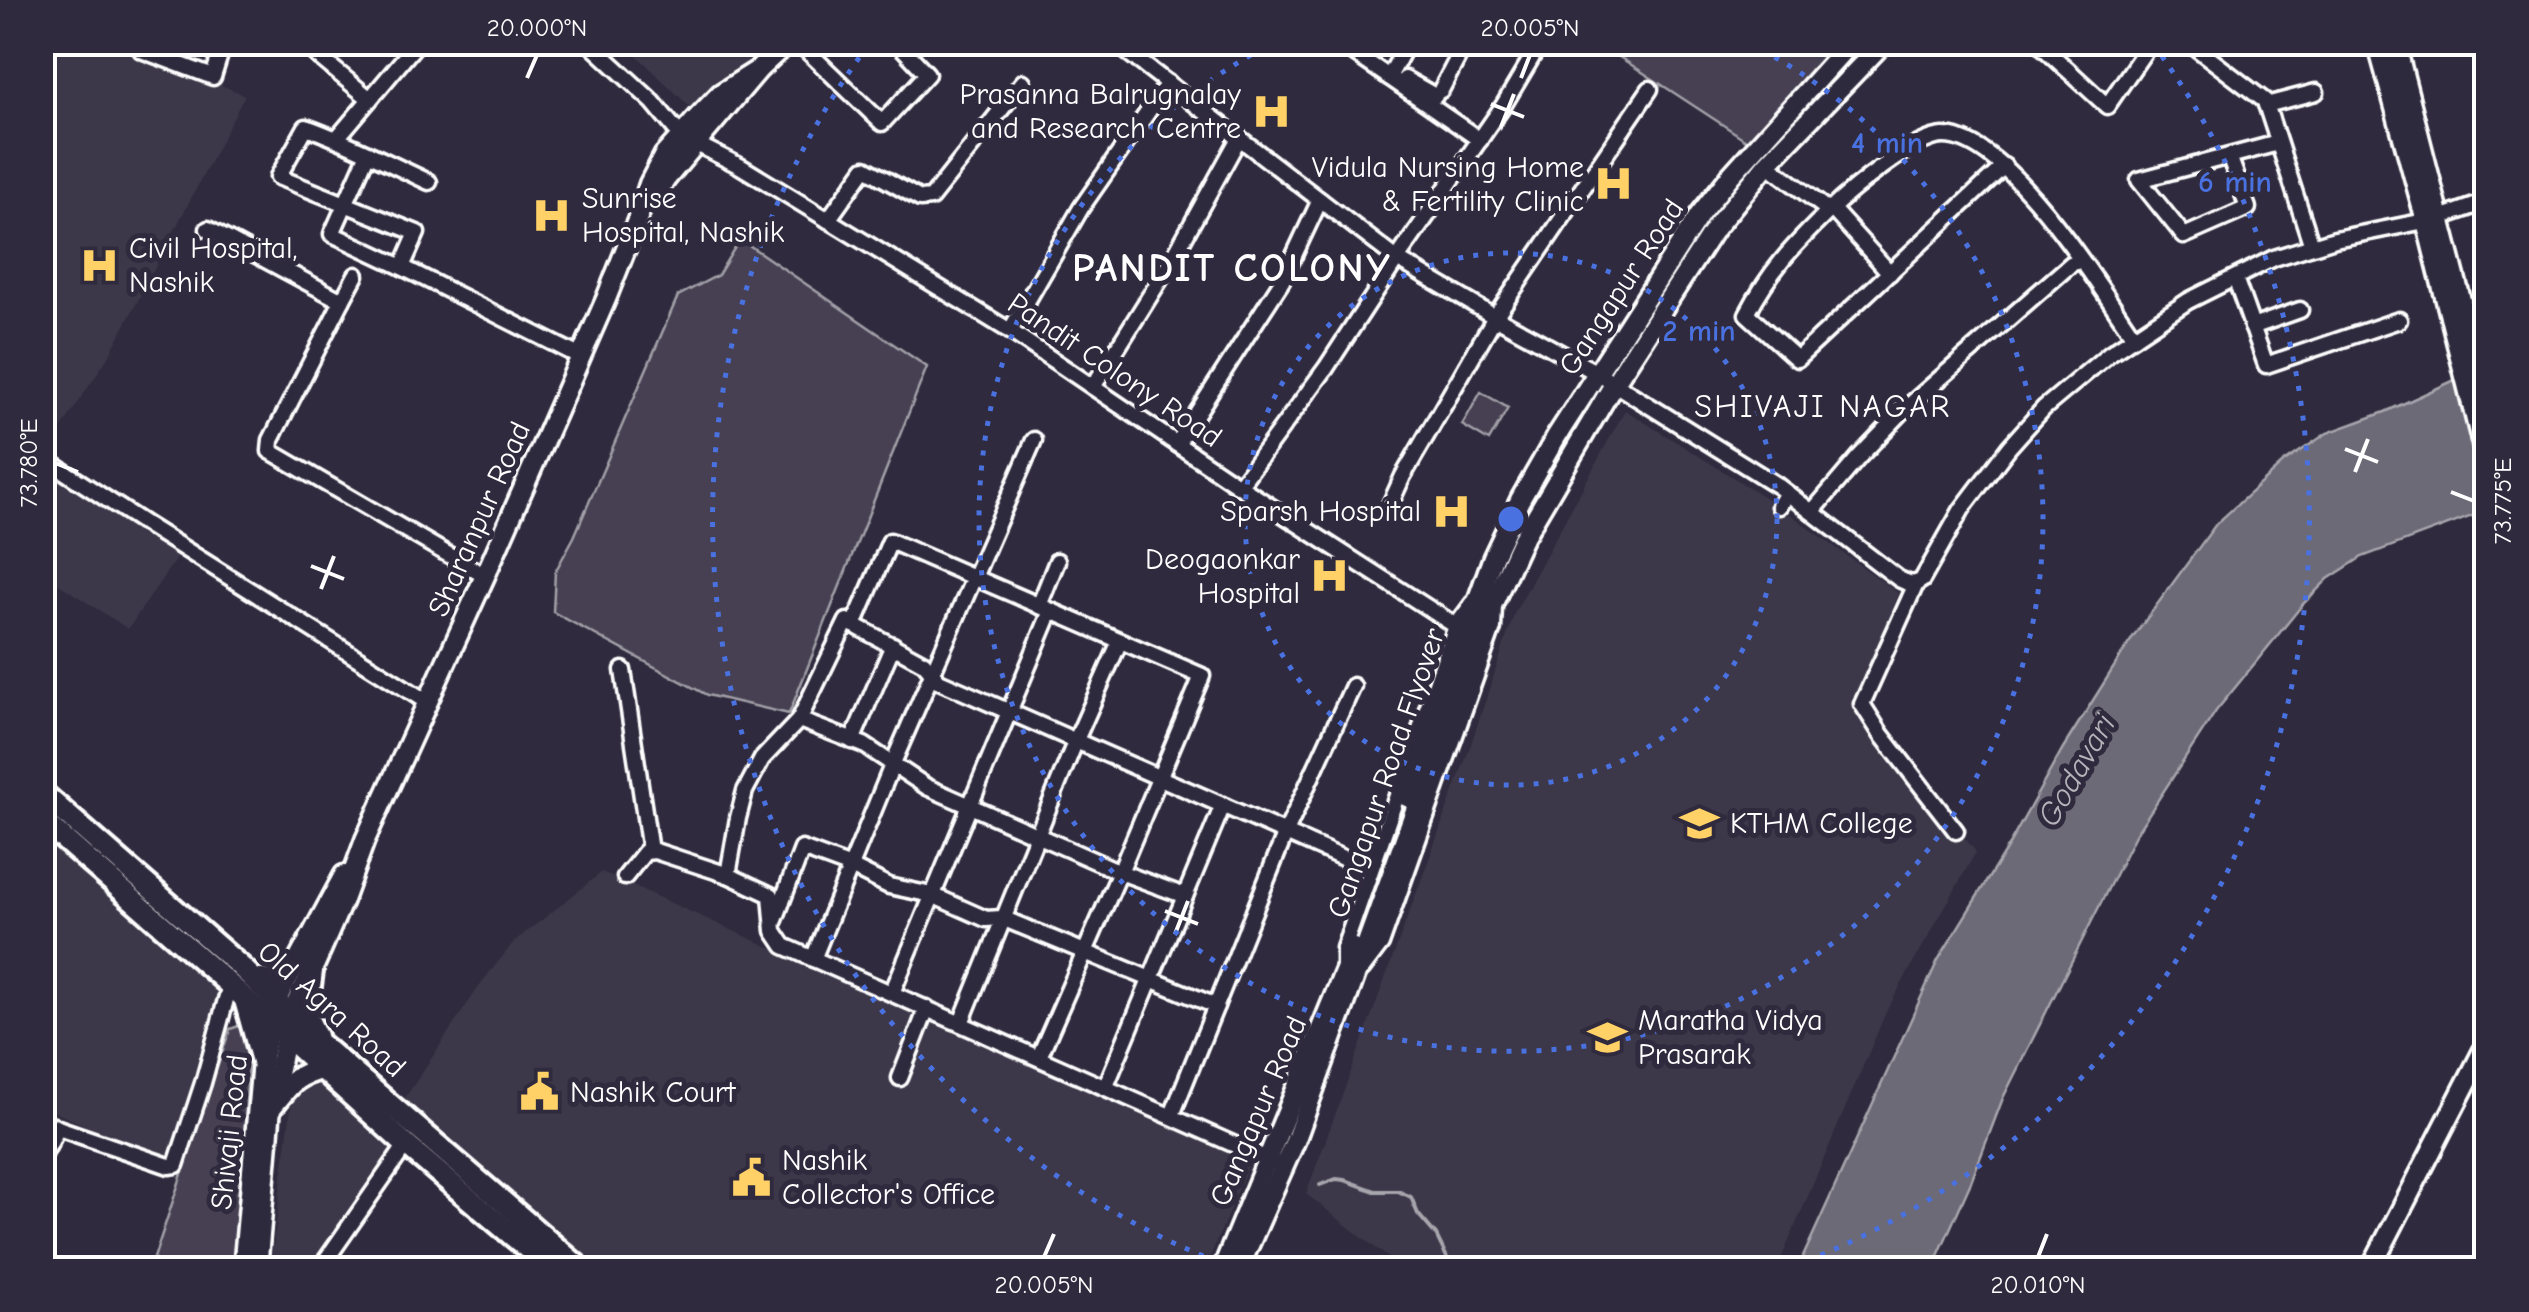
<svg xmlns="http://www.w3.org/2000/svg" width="2529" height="1312" font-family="'Comic Neue',sans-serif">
	<rect width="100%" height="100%" fill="#2f2a3d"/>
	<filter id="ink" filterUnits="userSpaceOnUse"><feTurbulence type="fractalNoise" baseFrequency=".01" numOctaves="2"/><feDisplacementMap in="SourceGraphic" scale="20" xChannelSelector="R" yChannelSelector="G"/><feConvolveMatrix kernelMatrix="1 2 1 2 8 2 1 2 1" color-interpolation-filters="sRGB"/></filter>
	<g filter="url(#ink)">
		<!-- built -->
		<g fill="#3c3749">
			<polygon points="42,43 119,43 245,95 110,354 52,443 42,438"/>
			<polygon points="624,43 766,43 701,106 692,109"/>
			<polygon points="1625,410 1779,506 1898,593 1859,708 1976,852 1887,1010 1777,1269 1403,1269 1306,1194 1470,747 1515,612"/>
			<polygon points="43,470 177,557 128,629 43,574"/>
			<polygon points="42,836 219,992 168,1161 43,1107"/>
			<polygon points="602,872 1250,1162 1205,1269 600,1269 399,1107 482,982 514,942"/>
			<polygon points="318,1082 398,1146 314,1269 270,1270 292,1100 299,1083"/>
		</g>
		<!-- green -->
		<g fill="#464152" stroke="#a2a0a8" stroke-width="2.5">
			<polygon points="1598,43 1809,43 1831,60 1749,142"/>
			<polygon points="740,239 927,367 789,714 707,695 553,612 555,572 574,537 678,296 718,275"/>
			<polygon points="1481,392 1508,408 1489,441 1462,425"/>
			<polygon points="239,1026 245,1031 249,1041 242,1192 235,1269 150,1270 230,1029"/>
		</g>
		<!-- water -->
		<polygon fill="#6d6a77" stroke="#a7a6ad" stroke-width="2.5" points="2486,372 2486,511 2362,557 2328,579 2303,604 2216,711 2135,835 2003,1098 1971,1182 1932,1269 1797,1270 1938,960 2010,843 2063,748 2129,643 2216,524 2283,463 2327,433 2385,412 2457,379"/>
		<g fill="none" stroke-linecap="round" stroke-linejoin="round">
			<!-- stream -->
			<polyline stroke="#a7a6ad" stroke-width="4" points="1320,1185 1336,1179 1345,1180 1375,1191 1398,1191 1411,1197 1418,1214 1436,1235 1453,1270"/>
			<defs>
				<g id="minor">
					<polyline points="301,42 370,99 418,42"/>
					<polyline points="588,42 653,102 681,136 740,166 1010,331 1239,486 1456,626"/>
					<polyline points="798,42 882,123 927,74 897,42"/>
					<path d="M1114,42l283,217 98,58 102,56 181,113 121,93c9,4 14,7 23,1l40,-71 47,-62 35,-39 66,-55 78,-52 86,-43 61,-19 105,-21 46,-16"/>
					<polyline points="1338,42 1480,140"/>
					<polyline points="2042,42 2044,48 2107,106 2151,42"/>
					<polyline points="2188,42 2265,101 2312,246"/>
					<polyline points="984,43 985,42"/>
					<polyline points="141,50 213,77 224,42"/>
					<polyline points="1389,77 1408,42"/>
					<polyline points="1405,79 1435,96"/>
					<polyline points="1441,90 1466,42"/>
					<polyline points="2266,105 2316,92"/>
					<polyline points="337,138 370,99"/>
					<path d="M368,153l-36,81 70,33 15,-34 -139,-56 28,-50c42,15 82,36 123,55"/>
					<polyline points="2229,156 2248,208 2184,236 2139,180 2278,143"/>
					<path d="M1767,164l62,47c21,-20 85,-74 114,-75 65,-1 156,151 191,201"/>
					<polyline points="1832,209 1890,273"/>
					<path d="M1829,211c-36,35 -59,59 -82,103l50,45 207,-193"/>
					<polyline points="828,220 865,168 920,199 931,198 1023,82"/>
					<polyline points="208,229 342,301 271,440 270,451 485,576"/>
					<polyline points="402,267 581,357"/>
					<polyline points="2235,278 2266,365 2399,320"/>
					<polyline points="342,301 356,275"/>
					<polyline points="2252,327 2300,310"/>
					<polyline points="1010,331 1081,208 1168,83"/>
					<polyline points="1093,387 1168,267 1239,138"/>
					<polyline points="1177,444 1282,281 1320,200"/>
					<polyline points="42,457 145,524 427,702"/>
					<polyline points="1239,486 1326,368 1397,259 1503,106 1541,42"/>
					<polyline points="1779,506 1787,493"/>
					<polyline points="1387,511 1403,476 1495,317 1650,89"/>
					<polyline points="1812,512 1859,457 1904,410 2071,264 2080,260"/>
					<polyline points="1916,584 1862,704 1881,734 1956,831"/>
					<polyline points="1039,606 1057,561"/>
					<polyline points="854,625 890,541 1202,676 1120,872 1185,896"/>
					<polyline points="623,670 650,851"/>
					<polyline points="799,720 864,745 927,787 1120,872 1039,1057"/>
					<polyline points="852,741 893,645"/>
					<polyline points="728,875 738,818 745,791 762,759 799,720 847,621 924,663 939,681 1352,862"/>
					<polyline points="625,877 645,852 655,851 728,875 771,895 774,931 784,946 1276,1163"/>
					<polyline points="775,920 802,849 851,867 889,886 932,895 986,919 1002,918 1216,1006"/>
					<polyline points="813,959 893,763 1034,440"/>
					<polyline points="1344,967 1344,948 1456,626 1473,603"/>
					<polyline points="1362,969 1381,944 1493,628 1494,606"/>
					<polyline points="892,993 1051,611"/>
					<polyline points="961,1023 1076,740 1120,641"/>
					<polyline points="900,1078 927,1008"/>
					<polyline points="1106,1086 1223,805"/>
					<polyline points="1172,1115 1286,832 1353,686"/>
					<polyline points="42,1121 58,1128"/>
					<polyline points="42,1158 58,1128 169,1166 176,1165 203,1083 230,985"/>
					<polyline points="319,1270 406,1145"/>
				</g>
				<g id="major">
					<polyline points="2377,42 2426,221 2486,460"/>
					<polyline points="2395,42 2486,398"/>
					<polyline points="650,202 666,179 759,69 788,42"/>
					<polyline points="1407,797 1493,557 1520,500 1556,437 1700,214 1731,175 1851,42"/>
					<polyline points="243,1270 262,1061 276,1001 344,875"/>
					<polyline points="257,1270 271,1107 290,1015 312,971 343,900 365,840 485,576 606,299 638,218 649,184 664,155 698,117 721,93 759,69"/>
					<polyline points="1222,1270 1354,948"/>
					<polyline points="1238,1270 1296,1139 1458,692 1484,623 1522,540 1614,384 1715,228 1767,164 1884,42"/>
					<polyline points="2370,1270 2486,1045"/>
				</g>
				<g id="highway">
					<polyline points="42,793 241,967 321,1045 582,1270"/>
					<polyline points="42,820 230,985 406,1145 553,1270"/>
					<polyline points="312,971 306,1015 316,1036"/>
					<polyline points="253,979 273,981 296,966"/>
					<polyline points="245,1000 262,1061"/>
					<path d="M271,1107c18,-21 21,-31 50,-38"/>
				</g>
			</defs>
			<!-- minor casing -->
			<use href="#minor" stroke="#fff" stroke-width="21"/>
			<!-- major casing -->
			<use href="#major" stroke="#fff" stroke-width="25"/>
			<!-- highway casing -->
			<use href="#highway" stroke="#fff" stroke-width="28"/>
			<!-- minor -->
			<use href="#minor" stroke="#2f2a3d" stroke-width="14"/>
			<!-- major -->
			<use href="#major" stroke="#2f2a3d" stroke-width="18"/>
			<!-- highway -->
			<use href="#highway" stroke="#2f2a3d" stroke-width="20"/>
		</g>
	</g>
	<!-- ticks -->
	<path fill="none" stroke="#fff" stroke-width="4" d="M527,78l10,-23M1521,78l9,-23M1491,104l33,13M1501,127l13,-33M2345,449l33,13M55,463l23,9M2355,472l13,-33M2451,492l23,9M311,566l33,13M321,589l13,-33M1165,911l33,13M1175,934l13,-33M1044,1257l10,-23M2038,1257l9,-23"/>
	<!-- distance rings -->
	<g fill="none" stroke="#4a71e0" stroke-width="5" stroke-dasharray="5 10">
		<circle cx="1511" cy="519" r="266"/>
		<path d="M1748 43A532 532 0 1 1 1274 43"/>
		<path d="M1231 1267A799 799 0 0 1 869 44M2153 44A799 799 0 0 1 1791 1267"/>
	</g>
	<!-- icons -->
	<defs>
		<symbol id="hospital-bare" viewBox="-9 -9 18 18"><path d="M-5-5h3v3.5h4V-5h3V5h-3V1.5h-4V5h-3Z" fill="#ffd166" stroke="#2f2a3d" stroke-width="2.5" paint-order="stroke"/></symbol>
		<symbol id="university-bare" viewBox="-9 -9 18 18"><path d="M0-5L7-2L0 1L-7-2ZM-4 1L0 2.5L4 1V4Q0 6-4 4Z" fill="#ffd166" stroke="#2f2a3d" stroke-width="2.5" paint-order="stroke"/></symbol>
		<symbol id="school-bare" viewBox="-9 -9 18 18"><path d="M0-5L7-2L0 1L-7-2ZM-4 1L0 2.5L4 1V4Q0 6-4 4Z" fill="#ffd166" stroke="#2f2a3d" stroke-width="2.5" paint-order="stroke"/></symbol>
		<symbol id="civic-bare" viewBox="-9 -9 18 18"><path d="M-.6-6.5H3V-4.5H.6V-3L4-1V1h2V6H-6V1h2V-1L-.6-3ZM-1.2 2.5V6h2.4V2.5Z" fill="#ffd166" stroke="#2f2a3d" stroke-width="2.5" paint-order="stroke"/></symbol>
	</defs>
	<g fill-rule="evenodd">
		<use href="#hospital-bare" x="1244" y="84" width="55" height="55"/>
		<use href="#hospital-bare" x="1586" y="156" width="55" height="55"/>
		<use href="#hospital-bare" x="524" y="188" width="55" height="55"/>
		<use href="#hospital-bare" x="72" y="238" width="55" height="55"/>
		<use href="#hospital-bare" x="1424" y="484" width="55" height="55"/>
		<use href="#hospital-bare" x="1302" y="548" width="55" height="55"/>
		<use href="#university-bare" x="1672" y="796" width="55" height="55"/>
		<use href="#school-bare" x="1580" y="1010" width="55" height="55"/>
		<use href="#civic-bare" x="512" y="1064" width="55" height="55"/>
		<use href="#civic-bare" x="724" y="1150" width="55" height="55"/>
	</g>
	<g text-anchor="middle" stroke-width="10" stroke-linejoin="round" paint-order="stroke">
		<!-- poi labels -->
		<g font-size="30" fill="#fff" stroke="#2f2a3d" text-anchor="start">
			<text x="1241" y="104" text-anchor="end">Prasanna Balrugnalay<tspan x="1241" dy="34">and Research Centre</tspan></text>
			<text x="1584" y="177" text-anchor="end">Vidula Nursing Home<tspan x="1584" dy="34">&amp; Fertility Clinic</tspan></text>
			<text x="582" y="208">Sunrise<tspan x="582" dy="34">Hospital, Nashik</tspan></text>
			<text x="129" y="258">Civil Hospital,<tspan x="129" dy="34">Nashik</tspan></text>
			<text x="1421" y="521" text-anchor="end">Sparsh Hospital</text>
			<text x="1300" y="569" text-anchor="end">Deogaonkar<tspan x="1300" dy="34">Hospital</tspan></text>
			<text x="1730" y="833">KTHM College</text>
			<text x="1638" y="1030">Maratha Vidya<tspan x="1638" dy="34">Prasarak</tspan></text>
			<text x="570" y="1102">Nashik Court</text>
			<text x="782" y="1170">Nashik<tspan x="782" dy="34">Collector's Office</tspan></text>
		</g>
		<!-- street labels -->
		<g font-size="30" fill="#fff" stroke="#2f2a3d">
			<text transform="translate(1621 287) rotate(-57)" y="10">Gangapur Road</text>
			<text transform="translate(1115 370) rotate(34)" y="10">Pandit Colony Road</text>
			<text transform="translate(479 519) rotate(-66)" y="10">Sharanpur Road</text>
			<text transform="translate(1386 773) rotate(-71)" y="10">Gangapur Road Flyover</text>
			<text transform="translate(332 1009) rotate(42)" y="10">Old Agra Road</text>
			<text transform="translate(1258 1111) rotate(-67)" y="10">Gangapur Road</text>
			<text transform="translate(229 1132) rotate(-84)" y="10">Shivaji Road</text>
		</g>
		<!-- neighbourhood labels -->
		<g font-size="32" letter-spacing="2.5" fill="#fff" stroke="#2f2a3d">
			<text x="1823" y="417">SHIVAJI NAGAR</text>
		</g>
		<!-- water labels -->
		<g font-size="32" font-style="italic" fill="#b6b4bb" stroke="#2f2a3d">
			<text transform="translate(2076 770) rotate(-60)" y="11">Godavari</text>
		</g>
		<!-- district labels -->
		<g font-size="40" font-weight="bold" letter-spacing="2.5" fill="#fff" stroke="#2f2a3d">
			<text x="1232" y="281">PANDIT COLONY</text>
		</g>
	</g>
	<circle cx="1511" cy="519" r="15" fill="#4a71e0" stroke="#2f2a3d" stroke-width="5"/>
	<g font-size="30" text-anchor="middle" font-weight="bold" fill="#4a71e0" stroke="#2f2a3d" stroke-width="10" stroke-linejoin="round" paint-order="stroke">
		<text x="1887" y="153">4 min</text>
		<text x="2235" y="192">6 min</text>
		<text x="1699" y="341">2 min</text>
	</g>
	<!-- margin -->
	<rect width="2529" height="1312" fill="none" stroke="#2f2a3d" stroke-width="110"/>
	<rect x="55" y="55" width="2419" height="1202" fill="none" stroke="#fff" stroke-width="4"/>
	<g font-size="25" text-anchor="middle" fill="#fff">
		<text x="537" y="36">20.000°N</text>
		<text x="1530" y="36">20.005°N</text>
		<text transform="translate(28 463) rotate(-90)" y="9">73.780°E</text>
		<text transform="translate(2502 501) rotate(-90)" y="9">73.775°E</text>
		<text x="1044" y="1293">20.005°N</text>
		<text x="2038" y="1293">20.010°N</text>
	</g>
</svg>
